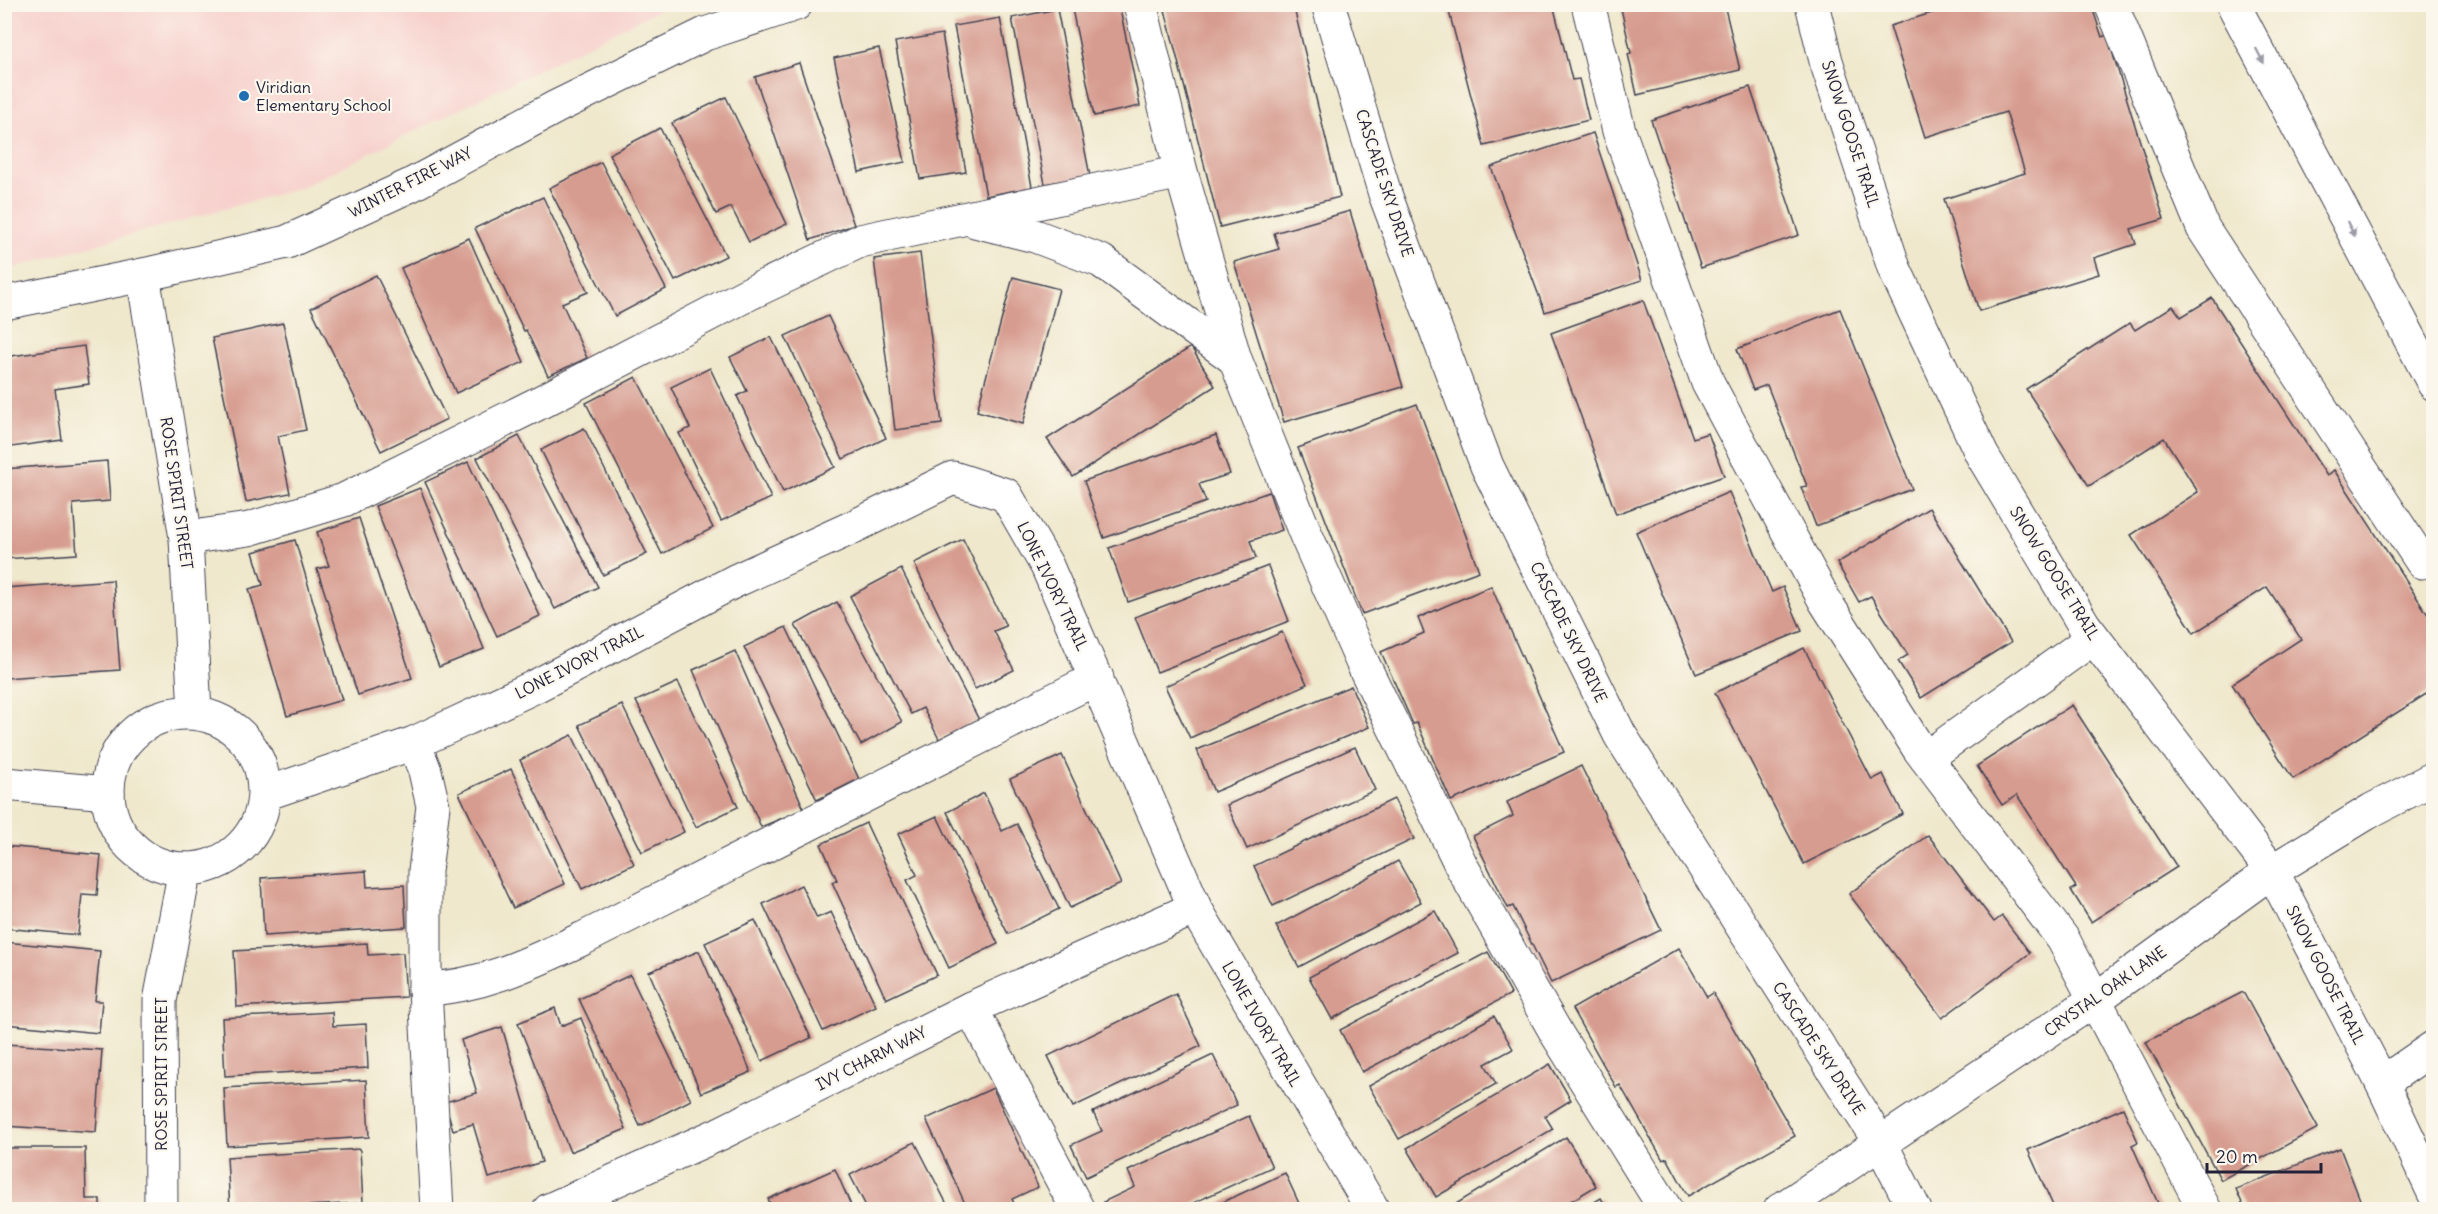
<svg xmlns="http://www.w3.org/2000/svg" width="2438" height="1214" font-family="Delius,sans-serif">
	<rect width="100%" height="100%" fill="#fbf7ec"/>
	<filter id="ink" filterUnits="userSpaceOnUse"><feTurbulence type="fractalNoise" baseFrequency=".0167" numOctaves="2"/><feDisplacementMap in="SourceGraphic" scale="12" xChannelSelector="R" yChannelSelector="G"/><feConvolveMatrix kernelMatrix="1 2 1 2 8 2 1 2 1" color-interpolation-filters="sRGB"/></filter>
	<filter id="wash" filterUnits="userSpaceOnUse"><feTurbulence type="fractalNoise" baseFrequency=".008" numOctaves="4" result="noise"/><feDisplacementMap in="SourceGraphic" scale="24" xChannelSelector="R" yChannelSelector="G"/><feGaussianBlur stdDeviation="1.35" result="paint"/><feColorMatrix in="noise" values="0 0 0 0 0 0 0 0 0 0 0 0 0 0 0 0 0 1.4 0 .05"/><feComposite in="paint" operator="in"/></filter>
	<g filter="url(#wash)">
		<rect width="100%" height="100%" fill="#efe8cc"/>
		<!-- built -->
		<polygon fill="#f7d0cc" points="5,4 669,4 669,5 300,188 5,270"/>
		<g id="blocks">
			<!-- building -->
			<g fill="#d79c90">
				<polygon points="1071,4 1119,4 1140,106 1094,116"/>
				<polygon points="1189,4 1293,4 1340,197 1220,227 1165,10"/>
				<polygon points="1447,4 1553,4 1572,80 1579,79 1589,120 1484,146"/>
				<polygon points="1620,4 1724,4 1740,70 1637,95 1628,54 1631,53"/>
				<polygon points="1960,4 2091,4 2102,37 2107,35 2164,219 2131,229 2136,244 2094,258 2099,274 1979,311 1944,199 2025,173 2006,112 1925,137 1890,26"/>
				<polygon points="1057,9 1090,176 1045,184 1012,18"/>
				<polygon points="1000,18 1032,187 986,196 954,26"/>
				<polygon points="942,34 966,172 920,179 895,42"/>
				<polygon points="879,48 905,162 859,172 834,58"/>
				<polygon points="799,63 854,225 810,240 755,77"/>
				<polygon points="1750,87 1799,235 1701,268 1651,120"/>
				<polygon points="726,97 787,224 749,242 731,207 716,214 672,123"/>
				<polygon points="660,128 726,256 675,281 609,154"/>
				<polygon points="1593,133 1642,280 1545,312 1491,167"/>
				<polygon points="601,162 666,289 615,316 549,188"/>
				<polygon points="543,197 588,292 562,303 587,358 548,376 526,330 524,331 475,228"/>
				<polygon points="1350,211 1403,387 1284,422 1234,262 1279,249 1274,233"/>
				<polygon points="469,238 524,362 456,393 401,268"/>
				<polygon points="920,253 942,424 895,430 874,259"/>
				<polygon points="376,275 447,419 381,451 311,308"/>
				<polygon points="1013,277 1059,289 1023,424 977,411"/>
				<polygon points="2212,298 2327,476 2334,470 2434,624 2434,689 2293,779 2232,684 2301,639 2267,587 2194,633 2131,535 2198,492 2164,438 2089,486 2026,389 2130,323 2135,330 2173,306 2181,317"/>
				<polygon points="1643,300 1693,438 1708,433 1724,476 1616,514 1551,333"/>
				<polygon points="1840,309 1912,489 1816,526 1801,487 1807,486 1767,385 1753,390 1737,349"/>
				<polygon points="828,316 886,438 843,459 785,336"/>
				<polygon points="283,323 306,430 278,436 290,493 246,502 212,338"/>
				<polygon points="771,337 835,467 783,492 737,396 747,391 730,357"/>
				<polygon points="84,346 89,384 55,389 62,440 4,448 4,357"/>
				<polygon points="1191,347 1215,386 1073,477 1047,439"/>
				<polygon points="710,368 771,498 721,521 679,433 690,428 671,387"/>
				<polygon points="636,377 713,528 662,554 586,403"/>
				<polygon points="1417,404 1479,571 1362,614 1298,448"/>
				<polygon points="584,428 647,554 603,575 541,450"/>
				<polygon points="1216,435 1230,474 1199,484 1206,502 1104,538 1084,481"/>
				<polygon points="519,436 598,587 555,609 477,458"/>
				<polygon points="107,461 110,501 73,504 77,554 4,559 4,469"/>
				<polygon points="468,462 540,616 497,636 425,482"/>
				<polygon points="420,488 484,649 439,667 375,506"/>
				<polygon points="1269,492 1282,530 1250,541 1256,558 1128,602 1109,548"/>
				<polygon points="1729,492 1772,592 1783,587 1802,631 1696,674 1636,532"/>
				<polygon points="1929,508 2011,642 1921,698 1898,661 1908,655 1871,596 1859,602 1837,563"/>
				<polygon points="359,518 412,678 358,695 317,569 329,566 317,532"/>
				<polygon points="963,539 1006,626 994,631 1014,670 975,689 914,563"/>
				<polygon points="295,540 342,700 287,716 249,589 263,585 253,552"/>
				<polygon points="1268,566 1289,621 1157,672 1135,617"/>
				<polygon points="901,569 979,720 939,739 923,708 911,714 850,596"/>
				<polygon points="113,580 120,670 4,678 4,588"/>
				<polygon points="1491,586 1564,752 1451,801 1417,723 1413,724 1381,652 1424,633 1418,618"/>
				<polygon points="837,602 902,722 861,745 795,625"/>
				<polygon points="786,627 859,779 817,800 744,647"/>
				<polygon points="1282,632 1307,684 1190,738 1165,686"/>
				<polygon points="1804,648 1872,780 1883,774 1903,814 1804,864 1715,693"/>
				<polygon points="735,651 804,809 761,827 693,670"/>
				<polygon points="678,682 738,807 696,827 636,701"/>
				<polygon points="1351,686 1369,727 1214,792 1197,750"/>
				<polygon points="622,705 684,832 642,852 579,725"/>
				<polygon points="2072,705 2177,867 2091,922 2071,890 2076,887 2017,795 2002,805 1977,766"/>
				<polygon points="572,735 634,864 582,889 520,760"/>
				<polygon points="1355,747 1375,790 1247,849 1227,805"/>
				<polygon points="1062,755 1121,884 1070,908 1010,779"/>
				<polygon points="1581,766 1661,930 1551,983 1513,906 1508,908 1473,836 1513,816 1507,802"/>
				<polygon points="511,769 565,884 513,908 459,793"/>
				<polygon points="984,793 1002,831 1017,824 1059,909 1008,934 947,812"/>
				<polygon points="1394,799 1414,839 1273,906 1254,866"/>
				<polygon points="937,816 998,944 949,968 907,880 917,875 898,834"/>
				<polygon points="866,823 937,975 886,999 832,882 837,880 821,844"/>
				<polygon points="1928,835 1994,922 2002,916 2030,953 1942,1018 1849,894"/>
				<polygon points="4,846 101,855 97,895 82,894 78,935 4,928"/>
				<polygon points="1398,861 1421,902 1299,967 1276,926"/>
				<polygon points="366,871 367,887 404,885 406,927 264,936 261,878"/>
				<polygon points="801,885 817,918 831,912 876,1006 823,1031 763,904"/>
				<polygon points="1435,911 1458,953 1332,1019 1309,977"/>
				<polygon points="755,920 811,1038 762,1061 705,943"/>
				<polygon points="4,942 100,951 95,1001 102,1001 99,1033 4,1024"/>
				<polygon points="367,943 368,955 403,953 406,997 237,1007 234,951"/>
				<polygon points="1679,948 1707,997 1713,993 1795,1136 1688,1196 1667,1158 1663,1160 1620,1085 1616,1087 1572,1009"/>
				<polygon points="699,951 751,1072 701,1093 649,972"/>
				<polygon points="1488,952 1511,994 1362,1072 1340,1030"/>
				<polygon points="630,975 691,1100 640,1126 579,999"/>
				<polygon points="2243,992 2318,1128 2221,1180 2146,1042"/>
				<polygon points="1176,994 1201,1046 1073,1107 1048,1056"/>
				<polygon points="555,1008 561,1026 581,1018 626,1129 570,1152 518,1023"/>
				<polygon points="332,1012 333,1026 366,1024 368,1068 225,1076 222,1018"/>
				<polygon points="1494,1016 1513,1049 1485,1064 1496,1084 1399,1139 1369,1086"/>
				<polygon points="502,1027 542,1162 489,1178 473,1124 453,1130 445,1102 477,1093 461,1040"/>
				<polygon points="4,1044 102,1050 96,1132 4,1126"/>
				<polygon points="1213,1055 1237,1105 1086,1177 1071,1145 1102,1131 1093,1112"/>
				<polygon points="1550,1064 1571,1100 1545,1116 1553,1129 1436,1197 1407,1148"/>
				<polygon points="366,1080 369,1137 227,1146 224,1088"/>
				<polygon points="993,1088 1038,1187 1012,1199 1017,1210 968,1210 926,1119"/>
				<polygon points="2123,1108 2138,1142 2132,1145 2161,1210 2055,1210 2028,1150"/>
				<polygon points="1249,1116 1272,1167 1178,1210 1107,1210 1103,1202 1135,1187 1128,1171"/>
				<polygon points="1566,1137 1596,1186 1556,1210 1446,1210"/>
				<polygon points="915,1142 950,1210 868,1210 850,1175"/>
				<polygon points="4,1148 85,1148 86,1199 100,1199 100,1210 4,1210"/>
				<polygon points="2340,1148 2364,1210 2245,1210 2236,1189"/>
				<polygon points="360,1149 363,1203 230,1210 227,1157"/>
				<polygon points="835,1169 853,1210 773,1210 768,1199"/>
				<polygon points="1285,1173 1302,1210 1206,1210"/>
				<polygon points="1601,1198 1608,1210 1581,1210"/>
			</g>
		</g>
	</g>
	<g filter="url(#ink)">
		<use href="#blocks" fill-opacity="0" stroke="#414051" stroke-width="1.5"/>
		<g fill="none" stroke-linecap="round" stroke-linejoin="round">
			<defs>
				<g id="minor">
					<polyline points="1140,4 1181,172 1235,359 1306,535 1363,664 1462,867 1558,1036 1666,1210"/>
					<polyline points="1328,4 1385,194 1487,466 1620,735 1881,1144 1915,1210"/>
					<polyline points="1588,4 1619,131 1708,383 1825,601 1919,749 2063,939 2205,1210"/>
					<polyline points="1812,4 1826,61 1894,268 1982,455 2084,625 2272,871 2382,1083 2434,1193"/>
					<polyline points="2111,4 2203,228 2422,562 2434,555"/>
					<polyline points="2233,4 2434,384"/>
					<polyline points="975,221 1035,236 1101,261 1235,359"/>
					<polyline points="143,275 186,538 195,713"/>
					<polyline points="4,303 143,275 287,242 411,185 556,107 705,34 796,4"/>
					<polyline points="186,538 249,529 344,500 535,405 748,294 860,241 1181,172"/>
					<circle cx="186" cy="791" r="78"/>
					<polyline points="414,743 425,771 433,806 425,871 425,989 437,1210"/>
					<polyline points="1926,758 2093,638"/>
					<polyline points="4,784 108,793"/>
					<polyline points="265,794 414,743 534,687 735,581 851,528 953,478 1006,495 1047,566 1195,908 1373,1210"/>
					<path d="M425,989c58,-2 107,-27 159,-51l513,-260"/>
					<polyline points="971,1008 1078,1210"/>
					<polyline points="2382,1083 2434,1047"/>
					<polyline points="161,1210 160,1001 185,869"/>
					<polyline points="549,1210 719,1134 971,1008 1195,908"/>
					<polyline points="1780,1210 2096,999 2272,871 2372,810 2434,778"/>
				</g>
			</defs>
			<!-- minor casing -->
			<use href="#minor" stroke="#414051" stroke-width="35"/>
			<!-- minor -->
			<use href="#minor" stroke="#fff" stroke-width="33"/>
		</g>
		<!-- one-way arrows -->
		<defs><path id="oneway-solid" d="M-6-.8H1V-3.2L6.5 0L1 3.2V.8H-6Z" transform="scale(1.5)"/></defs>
		<g fill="#9c9ca7">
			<use href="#oneway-solid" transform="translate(2260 56) rotate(62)"/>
			<use href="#oneway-solid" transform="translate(2351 229) rotate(62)"/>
		</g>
	</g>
	<!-- markers -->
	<circle fill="#1f6fb2" stroke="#fbf7ec" stroke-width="2" cx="244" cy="96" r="6"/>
	<g text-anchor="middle" stroke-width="4.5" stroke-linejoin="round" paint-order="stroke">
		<!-- poi labels -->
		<g font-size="16" fill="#22223b" stroke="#fbf7ec" text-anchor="start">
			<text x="256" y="93">Viridian<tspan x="256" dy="18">Elementary School</tspan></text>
		</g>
		<!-- street labels -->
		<g font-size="16" fill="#22223b" stroke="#fbf7ec">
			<text transform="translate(1851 134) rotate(72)" y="6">SNOW GOOSE TRAIL</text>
			<text transform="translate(410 182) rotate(-27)" y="6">WINTER FIRE WAY</text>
			<text transform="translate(1385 183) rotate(72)" y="6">CASCADE SKY DRIVE</text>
			<text transform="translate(177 493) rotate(82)" y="6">ROSE SPIRIT STREET</text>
			<text transform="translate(2055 573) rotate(58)" y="6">SNOW GOOSE TRAIL</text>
			<text transform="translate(1053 586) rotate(64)" y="6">LONE IVORY TRAIL</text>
			<text transform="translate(1569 632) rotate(64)" y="6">CASCADE SKY DRIVE</text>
			<text transform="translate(579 662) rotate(-27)" y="6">LONE IVORY TRAIL</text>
			<text transform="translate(2326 975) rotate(63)" y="6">SNOW GOOSE TRAIL</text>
			<text transform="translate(2105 991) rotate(-35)" y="6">CRYSTAL OAK LANE</text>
			<text transform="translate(1262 1024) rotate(60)" y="6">LONE IVORY TRAIL</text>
			<text transform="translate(1819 1048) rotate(57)" y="6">CASCADE SKY DRIVE</text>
			<text transform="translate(871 1058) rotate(-27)" y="6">IVY CHARM WAY</text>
			<text transform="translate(161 1074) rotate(-90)" y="6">ROSE SPIRIT STREET</text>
		</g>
	</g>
	<!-- margin -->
	<rect width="2438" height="1214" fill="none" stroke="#fbf7ec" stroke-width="24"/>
	<!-- scale -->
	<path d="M2207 1163v9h114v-9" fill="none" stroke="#22223b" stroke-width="3"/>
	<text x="2216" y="1163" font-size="18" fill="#22223b" stroke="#fbf7ec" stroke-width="4.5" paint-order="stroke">20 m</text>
</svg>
